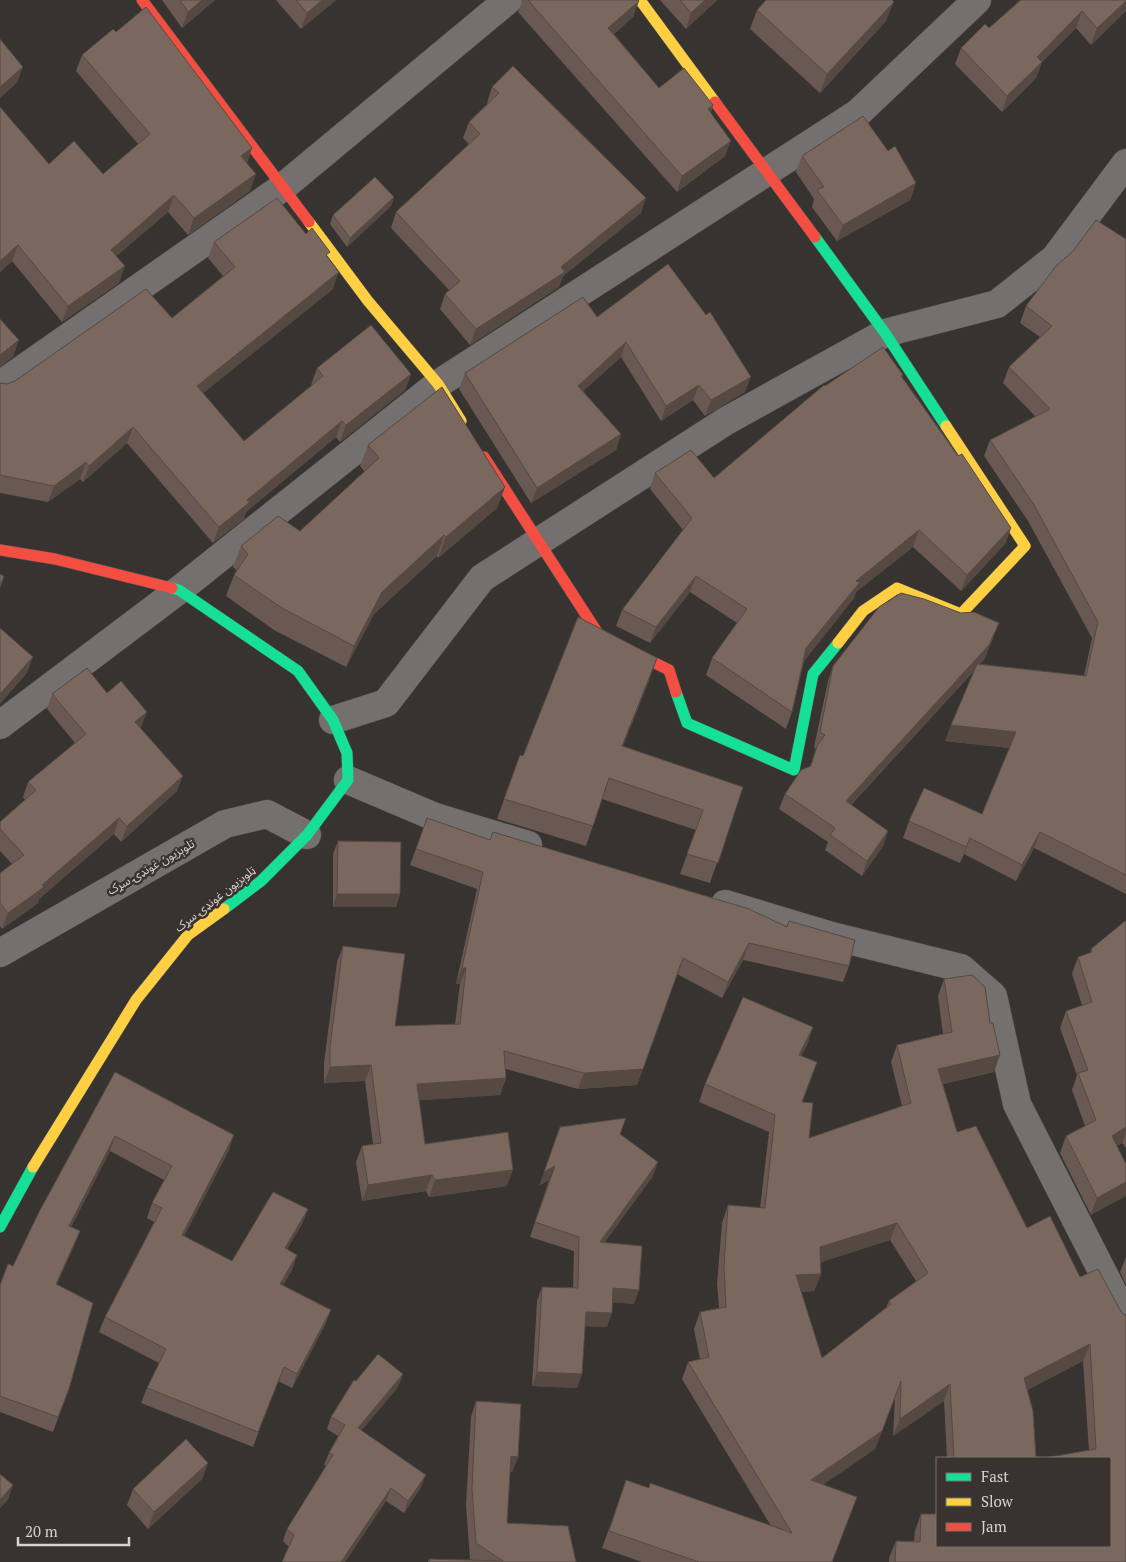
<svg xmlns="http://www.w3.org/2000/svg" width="1126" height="1562" font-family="'PT Serif','Noto Sans Arabic',serif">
	<rect width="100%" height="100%" fill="#363331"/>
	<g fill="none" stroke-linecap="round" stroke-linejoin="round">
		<defs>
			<g id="street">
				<polyline points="0,385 283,187 508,0"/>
				<polyline points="333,720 386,703 482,578 726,421 885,333 997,304 1055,258 1126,163"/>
				<polyline points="0,725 179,590 438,384 858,113 977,0"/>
				<polyline points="348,780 435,817 528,845"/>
				<polyline points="725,904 828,935 961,968 993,996 1017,1104 1126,1318"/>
				<polyline points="0,953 225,824 267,814 307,835"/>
			</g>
			<g id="fast">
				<polyline points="815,237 885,333 946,426"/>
				<polyline points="172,588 179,590 298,671 333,720 347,753 348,780 307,835 261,881 224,909"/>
				<polyline points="676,692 687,723 794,770 813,674 838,643"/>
				<polyline points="0,1227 33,1167"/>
			</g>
			<g id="slow">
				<polyline points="640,0 715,102"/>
				<polyline points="309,222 368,301 438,384 461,421"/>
				<polyline points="838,643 863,611 897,588 961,614 1025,546 946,426"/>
				<polyline points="33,1167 136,1000 188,935 224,909"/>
			</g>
			<g id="jam">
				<polyline points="142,0 309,222"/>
				<polyline points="715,102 815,237"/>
				<polyline points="484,457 599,635 669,670 676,692"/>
				<polyline points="0,550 55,559 172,588"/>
			</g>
		</defs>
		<!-- street casing -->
		<use href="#street" stroke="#524f4d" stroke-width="29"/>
		<!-- fast casing -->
		<use href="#fast" stroke="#524f4d" stroke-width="12"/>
		<!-- slow casing -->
		<use href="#slow" stroke="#524f4d" stroke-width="12"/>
		<!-- jam casing -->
		<use href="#jam" stroke="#524f4d" stroke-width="12"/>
		<!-- street -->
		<use href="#street" stroke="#73706f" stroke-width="28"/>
		<!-- fast -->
		<use href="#fast" stroke="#16e098" stroke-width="11"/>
		<!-- slow -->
		<use href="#slow" stroke="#ffcf43" stroke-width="11"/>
		<!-- jam -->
		<use href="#jam" stroke="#f24e42" stroke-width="11"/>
	</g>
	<!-- wall -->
	<g fill="#695952" fill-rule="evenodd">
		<polygon points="162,0 215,0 182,28"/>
		<polygon points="276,0 336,0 301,29"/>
		<polygon points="523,0 638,0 633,17 614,34 659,88 713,105 711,112 725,156 677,192 518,12"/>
		<polygon points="660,0 717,0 686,29"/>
		<polygon points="1020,0 1126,0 1126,11 1091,45 1076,28 1042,62 1036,78 1002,112 955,64 961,48 989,28"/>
		<polygon points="757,10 886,21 820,93 750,29"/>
		<polygon points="116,32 252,148 247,163 250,191 188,235 168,212 116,256 119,283 62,322 12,261 0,272 0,107 49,164 103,174 138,144 76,71 82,55"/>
		<polygon points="492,87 641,213 563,276 559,287 470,345 440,309 445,294 449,290 391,228 396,212 469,144 463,138 469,122 488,104 487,103"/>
		<polygon points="888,151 916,183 910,200 837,241 812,207 814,199 796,172 802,156"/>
		<polygon points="394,197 391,206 347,247 330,224 333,215"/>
		<polygon points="306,234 328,257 333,289 203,393 244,441 312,386 311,385 317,368 411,374 405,390 340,442 336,437 246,512 244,519 213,543 127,443 83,482 80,479 48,502 0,493 0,383 7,384 15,381 172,318 223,276 208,258 214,242"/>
		<polygon points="1126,239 1126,894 1034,848 1016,881 964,854 960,863 903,838 909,821 982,814 1010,748 945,741 974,671 851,805 888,831 883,846 862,876 825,850 828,842 779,809 785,794 810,766 816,749 814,747 828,681 833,666 993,638 984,660 980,664 1084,676 1092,638 1028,521 984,456 990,440 1036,417 1003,383 1009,367 1040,337 1020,323 1026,306"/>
		<polygon points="706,315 745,392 705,416 693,400 661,421 621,357 583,391 621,434 616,450 531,503 459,389 465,373 597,317"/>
		<polygon points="903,375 902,377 1011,528 1005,544 961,591 913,547 856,592 854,598 804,661 792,712 786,729 706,675 712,658 737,623 690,592 650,643 616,626 622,610 683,530 650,489 655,473 714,478 825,386"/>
		<polygon points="368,445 505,487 497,508 438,558 437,556 374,614 346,667 274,630 226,596 234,575 237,571 233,567 241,546 300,531 365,472 360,466"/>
		<polygon points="650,678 623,746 743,787 710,883 680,874 696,830 602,799 586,846 497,819 520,755 523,756"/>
		<polygon points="107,693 141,727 140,728 177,791 121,842 114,834 39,899 38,903 2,929 0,926 0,873 12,864 0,851 0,822 25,800 23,797 28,782 75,743 47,709 52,694"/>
		<polygon points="427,818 490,840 787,926 789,921 849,966 843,982 743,960 722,998 677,974 637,1085 578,1089 506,1069 506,1078 500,1095 419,1100 425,1144 507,1186 429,1197 426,1191 362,1201 356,1162 362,1146 373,1144 365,1081 324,1083 324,1063 337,962 343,946 395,1026 455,1024 460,984 456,984 477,889 410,865"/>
		<polygon points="338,841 400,894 396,907 333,907 333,854"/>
		<polygon points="1126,921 1126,1148 1122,1143 1117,1146 1091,1215 1060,1153 1066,1136 1085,1126 1072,1090 1077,1075 1060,1028 1066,1011 1082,1005 1072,974 1078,957 1090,953 1091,949"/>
		<path d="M944,979l50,93 -51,12 14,48 70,96 53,49 39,31 4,6 3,248h-237v-4l7,-17h18l1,-10 6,-17 16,32 152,-95 -6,-90 -56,29 9,68h-89l-3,-57 -51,35 2,-38 -20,51 -51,35 9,78h-191l-40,-14 18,-50 28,-10 123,38 -89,-147 6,-17 12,-3 -6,-30 6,-17 19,-4 -2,-24 5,-61 6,-18 32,3 9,-76 -70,-30 6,-18 108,-57 -6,18 -6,11 1,46 7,36 93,-32 -11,-44 6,-17 46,-11 -5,-38zM890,1240l26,41 -27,20 -3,7 -64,50 -21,-66 13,-1 7,-17 -1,-12z"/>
		<polygon points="115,1072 229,1150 184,1236 232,1261 308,1209 302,1224 287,1249 297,1255 292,1270 283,1285 331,1310 325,1325 292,1388 278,1381 253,1447 141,1403 147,1388 159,1363 99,1332 105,1317 154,1222 147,1218 152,1203 164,1180 110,1151 71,1227 80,1231 74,1246 57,1284 69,1389 53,1432 0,1412 0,1285 13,1266"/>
		<polygon points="620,1134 653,1176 604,1243 634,1304 612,1302 607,1327 585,1326 582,1374 577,1388 532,1386 537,1301 542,1287 573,1288 574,1251 530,1237 549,1180 539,1186"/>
		<polygon points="1126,1257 1126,1285 1120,1272"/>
		<polygon points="403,1374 398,1387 361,1431 421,1487 404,1513 386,1501 345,1562 282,1562 289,1547 283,1541 287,1529 326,1466 324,1465 329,1453 338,1436 327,1429 331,1417 356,1381"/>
		<polygon points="476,1401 518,1457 512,1472 510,1472 507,1523 576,1562 428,1562 429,1559 473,1560 470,1559 466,1505 471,1417"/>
		<polygon points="208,1463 202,1479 148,1529 127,1505 133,1489"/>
	</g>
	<!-- shaded-wall -->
	<g fill="#554942">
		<polygon points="202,0 215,0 182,28 188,12"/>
		<polygon points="322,0 336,0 301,29 307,13"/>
		<polygon points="705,0 717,0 686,29 691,13"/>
		<polygon points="639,1 633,17 603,44 608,28"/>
		<polygon points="1126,1 1126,11 1091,45 1097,28"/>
		<polygon points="894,2 886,21 820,93 827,74"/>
		<polygon points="1082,11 1076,28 1042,62 1036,78 1002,112 1007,96 1037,57"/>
		<polygon points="23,67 17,83 0,98 0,87"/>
		<polygon points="713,105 707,121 708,109"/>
		<polygon points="731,141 725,156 677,192 682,176"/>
		<polygon points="252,148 246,164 241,156"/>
		<polygon points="256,174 250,191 188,235 194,218"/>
		<polygon points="916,183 910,200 837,241 843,225"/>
		<polygon points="174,195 168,212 105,266 111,250"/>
		<polygon points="394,197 391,206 347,247 350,238"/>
		<polygon points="646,198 641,213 563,276 559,287 470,345 476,329 561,267"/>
		<polygon points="18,245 12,261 0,272 0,261"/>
		<polygon points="125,266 119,283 62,322 68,306"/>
		<polygon points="339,272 333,289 192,402 197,386"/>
		<polygon points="19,340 13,357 0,367 0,355"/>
		<polygon points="626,342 621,357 572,401 578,386"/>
		<polygon points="411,374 405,390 340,442 346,425"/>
		<polygon points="751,377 745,392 705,416 711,400"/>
		<polygon points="699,385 693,400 661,421 666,406"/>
		<polygon points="342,421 336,437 246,512 244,519 213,543 219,527 247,500"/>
		<polygon points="133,427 127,443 83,482 89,466"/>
		<polygon points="621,434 616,450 531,503 537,488"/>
		<polygon points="86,462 80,479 48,502 54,486"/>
		<polygon points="505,487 497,508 438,558 446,537"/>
		<polygon points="1011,528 1005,544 961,591 967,575"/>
		<polygon points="919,530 913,547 856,592 854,598 801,665 806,648 856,581"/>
		<polygon points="444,535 437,556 374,614 346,667 354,646 382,592"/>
		<polygon points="696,576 690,592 650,643 656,627"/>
		<polygon points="999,623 984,660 840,816 846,801"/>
		<polygon points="33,657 27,673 0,704 0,694"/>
		<polygon points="657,658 650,678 615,766 622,746"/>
		<polygon points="147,712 141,727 129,738 135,722"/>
		<polygon points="951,725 1016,732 1010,748 945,741"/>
		<polygon points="183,776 177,791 121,842 127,826"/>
		<polygon points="119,818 114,834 39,899 38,903 2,929 8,913 42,885"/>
		<polygon points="888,831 883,846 862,876 867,861"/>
		<polygon points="1040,832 1034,848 1016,881 1022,865"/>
		<polygon points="970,838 964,854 960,863 966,847"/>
		<polygon points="337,894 400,894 396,907 333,907"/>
		<polygon points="749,943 743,960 722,998 728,982"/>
		<polygon points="462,968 466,968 460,984 456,984"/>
		<polygon points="813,1027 807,1045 793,1072 799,1055"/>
		<polygon points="1000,1055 994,1072 932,1086 938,1069"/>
		<polygon points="371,1065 365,1081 324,1083 330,1067"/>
		<polygon points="643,1069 637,1085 578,1089 584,1073"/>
		<polygon points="506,1078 500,1095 411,1101 417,1084"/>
		<polygon points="1126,1127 1126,1133 1122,1143 1106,1153 1112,1136"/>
		<polygon points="234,1135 229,1150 177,1250 182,1235"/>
		<polygon points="115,1136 110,1151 64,1241 69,1226"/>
		<polygon points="658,1162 653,1176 594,1256 600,1242"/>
		<polygon points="555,1166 549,1180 539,1186 544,1172"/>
		<polygon points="513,1170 507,1186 429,1197 435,1180"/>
		<polygon points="432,1175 426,1191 362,1201 368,1185"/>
		<polygon points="1126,1182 1126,1196 1091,1215 1097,1198"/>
		<polygon points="308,1209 302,1224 279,1263 285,1248"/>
		<polygon points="897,1223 890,1240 813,1265 820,1247"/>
		<polygon points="80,1231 74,1246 50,1299 56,1284"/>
		<polygon points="297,1255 292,1270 275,1298 280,1284"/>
		<polygon points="821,1274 814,1291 790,1292 796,1275"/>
		<polygon points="613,1288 639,1290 634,1304 608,1302"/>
		<polygon points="331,1310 325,1325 292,1388 297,1374"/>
		<polygon points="586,1312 612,1313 607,1327 580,1326"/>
		<polygon points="1090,1344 1083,1361 1018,1395 1024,1378"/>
		<polygon points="537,1372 582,1374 577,1388 532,1386"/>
		<polygon points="403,1374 398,1387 353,1440 358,1428"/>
		<polygon points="901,1381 875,1449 805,1497 811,1480"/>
		<polygon points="950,1384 944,1401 893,1436 900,1419"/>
		<polygon points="511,1456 518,1457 512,1472 506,1472"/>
		<polygon points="208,1463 202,1479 148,1529 154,1512"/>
		<polygon points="426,1475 421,1487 404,1513 408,1501"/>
		<polygon points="13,1485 8,1500 0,1508 0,1500"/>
		<polygon points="391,1488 386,1501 345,1562 341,1562"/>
	</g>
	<!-- building -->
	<g fill="#7a685f" stroke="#554942" fill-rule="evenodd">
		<polygon points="180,0 202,0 188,12"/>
		<polygon points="296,0 322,0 307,13"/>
		<polygon points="528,0 638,0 639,1 608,28 659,88 684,68 713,105 708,109 731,141 682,176"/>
		<polygon points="680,0 705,0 691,13"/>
		<polygon points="766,0 892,0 894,2 827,74 757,10"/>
		<polygon points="1021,0 1126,0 1126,1 1097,28 1082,11 1037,57 1042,62 1007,96 961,48 985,24 989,28"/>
		<polygon points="146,7 252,148 241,156 256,174 194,218 174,195 111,250 125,266 68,306 18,245 0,261 0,107 49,164 74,141 103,174 150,134 82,55 113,29 116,32"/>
		<polygon points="0,39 23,67 0,87"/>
		<polygon points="513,66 646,198 561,267 565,272 476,329 445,294 460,281 396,212 480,134 469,122 499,93 492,87"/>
		<polygon points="863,116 888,151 895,146 916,183 843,225 817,190 824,187 802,156"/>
		<polygon points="375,177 394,197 350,238 333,215"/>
		<polygon points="277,198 306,234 312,228 330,252 326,255 339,272 197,386 244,441 323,376 317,368 371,325 411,374 346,425 342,421 247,500 250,502 219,527 133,427 89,466 86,462 54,486 0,475 0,383 7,384 15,381 146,289 172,318 235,267 214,242"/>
		<polygon points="1096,220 1126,239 1126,875 1040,832 1022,865 970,838 966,847 909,821 924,788 982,814 1016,732 951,725 977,664 1086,676 1098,622 1034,505 990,440 1050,409 1009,367 1052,326 1026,306 1056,266 1073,251"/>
		<polygon points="668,264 706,315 710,312 751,377 711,400 699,385 666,406 626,342 578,386 621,434 537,488 465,373 583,297 597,317"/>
		<polygon points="0,319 19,340 0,355"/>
		<polygon points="883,347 903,375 901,376 958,456 962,454 1011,528 967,575 919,530 856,581 860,582 806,648 792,712 712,658 747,609 696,576 656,627 622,610 692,518 655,473 691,450 714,478 824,385 825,386"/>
		<polygon points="442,387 505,487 446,537 444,535 382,592 354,646 282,608 234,575 248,554 241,546 278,516 300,531 379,458 368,445"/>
		<polygon points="0,574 4,576 0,587"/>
		<polygon points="901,593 924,599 961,613 974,612 999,623 989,645 846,801 888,831 867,861 830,835 835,828 785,794 801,770 811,766 817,746 825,735 820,732 833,666 879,607"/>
		<polygon points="578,617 657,658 622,746 743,787 718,863 687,854 703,810 609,778 593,826 504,799 520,755 523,756"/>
		<polygon points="0,628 33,657 0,694"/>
		<polygon points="87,668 107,693 121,681 147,712 135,722 183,776 127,826 119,818 42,885 44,887 8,913 0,903 0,873 24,855 0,829 0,822 36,790 28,782 86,734 52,694"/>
		<polygon points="427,818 490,840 493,832 749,909 787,927 789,921 855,940 849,966 749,943 728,982 683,958 643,1069 584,1073 504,1051 506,1078 417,1084 425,1144 508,1132 513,1170 435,1180 432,1175 368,1185 362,1146 381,1143 371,1065 330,1067 330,1047 343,946 405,954 395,1026 460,1024 466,968 462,968 483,872 416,849"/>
		<polygon points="338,841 401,842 400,894 337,894"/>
		<polygon points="1125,921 1126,921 1126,1127 1112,1136 1126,1164 1126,1182 1097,1198 1066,1136 1096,1120 1078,1073 1088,1070 1066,1011 1092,1002 1078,957 1092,952 1091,949"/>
		<path d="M972,975l13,12 5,36h3l7,32 -62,14 19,63 19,-6 51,102 23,-12 30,61 18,-8 21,39 4,6 3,1v247h-231l1,-21 24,1 1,-28h16v32h173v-88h-66l52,-9 -6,-105 -66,34 9,33 3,47h-82l-4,-74 -50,35 1,-38 -19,50 -71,49 46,17 -25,65h-133l-90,-31 17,-51 23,8 1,-5 142,50 -104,-171 21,-5 -9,-45 26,-5 -2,-40 4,-62 37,3 10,-93 -70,-31 38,-87 70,30 -14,28 18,7 -15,40 11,1 -4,35 102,-35 -14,-58 55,-13 -8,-53zM897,1223l31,50 -39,28 2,3 -69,54 -26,-83 25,-1 -1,-27z"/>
		<polygon points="115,1072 234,1135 182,1235 232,1261 273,1192 308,1209 285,1248 297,1255 280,1284 331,1310 297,1374 284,1367 258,1432 147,1388 166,1349 105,1317 162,1208 152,1203 172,1166 115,1136 69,1226 80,1231 56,1284 93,1303 69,1389 58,1417 0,1396 0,1285 8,1264 13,1266 39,1212"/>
		<polygon points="626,1118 620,1134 658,1162 600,1242 642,1246 639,1290 613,1288 612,1313 586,1312 582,1374 537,1372 542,1287 578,1288 579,1237 535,1222 555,1166 544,1172 560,1127"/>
		<polygon points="378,1354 403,1374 358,1428 426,1475 408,1501 391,1488 341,1562 282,1562 294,1535 287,1529 333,1455 329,1453 345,1425 331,1417 354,1380 356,1381"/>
		<polygon points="476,1401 521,1404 518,1457 511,1456 507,1523 568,1526 576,1562 429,1562 429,1559 503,1561 476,1543 472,1489"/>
		<polygon points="186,1439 208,1463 154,1512 133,1489"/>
		<polygon points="0,1474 13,1485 0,1500"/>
	</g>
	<g text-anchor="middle" stroke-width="5" stroke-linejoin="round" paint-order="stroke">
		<!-- street labels -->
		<g font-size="12" fill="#d6d2cf" stroke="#39322e">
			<text transform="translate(151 867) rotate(-30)" y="4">تلوېزيون غونډۍ سړک</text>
			<text transform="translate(215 899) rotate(-38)" y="4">ټلوېزيون غونډۍ سړک</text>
		</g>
	</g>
	<!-- legend -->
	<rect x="936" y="1457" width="175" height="90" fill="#39322e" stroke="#78726e"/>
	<rect x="946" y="1473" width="25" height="8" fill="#16e098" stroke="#78726e"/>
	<text x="981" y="1482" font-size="15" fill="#d6d2cf">Fast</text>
	<rect x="946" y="1498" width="25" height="8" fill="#ffcf43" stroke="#78726e"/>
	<text x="981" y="1507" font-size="15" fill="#d6d2cf">Slow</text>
	<rect x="946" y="1523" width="25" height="8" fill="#f24e42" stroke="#78726e"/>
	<text x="981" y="1532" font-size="15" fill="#d6d2cf">Jam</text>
	<!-- scale -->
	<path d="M18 1537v8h111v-8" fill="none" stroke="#d6d2cf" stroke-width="2.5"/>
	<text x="25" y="1537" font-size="15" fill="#d6d2cf" stroke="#39322e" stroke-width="4" paint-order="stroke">20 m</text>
</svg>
